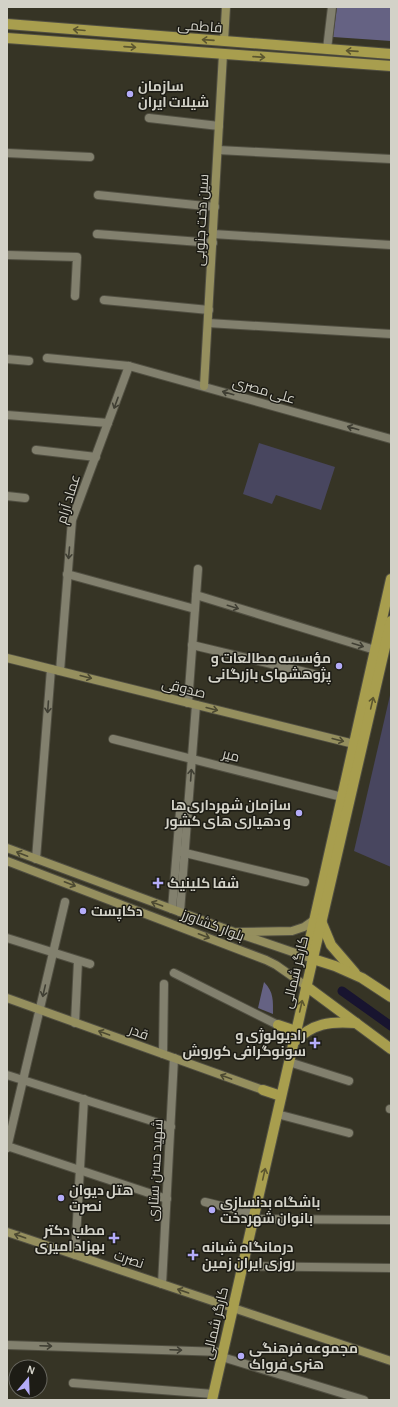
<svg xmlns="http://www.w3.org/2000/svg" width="398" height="1407" font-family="'Alegreya Sans',Cairo,sans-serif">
	<rect width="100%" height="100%" fill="#363425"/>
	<!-- green -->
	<g fill="#48465f">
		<polygon points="259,443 335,467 321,510 276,495 272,504 243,494"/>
		<polygon points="391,691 391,867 354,851"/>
	</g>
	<!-- forest -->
	<g fill="#656283">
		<polygon points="337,7 391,7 391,41 333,37"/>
		<path d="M264,982c10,10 9,19 9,32l-15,-6z"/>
	</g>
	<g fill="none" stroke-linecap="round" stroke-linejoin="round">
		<!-- canal -->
		<polyline stroke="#18142f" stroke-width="9" points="342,991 391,1026"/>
		<defs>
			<g id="street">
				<polyline points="327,49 332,7"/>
				<polyline points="149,118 219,126"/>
				<polyline points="218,150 391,159"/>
				<polyline points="7,153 90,157"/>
				<polyline points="98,195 215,207"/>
				<polyline points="97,234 213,243"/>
				<polyline points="213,234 391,245"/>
				<polyline points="7,255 77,257 75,296"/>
				<polyline points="104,300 209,310"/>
				<polyline points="208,323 391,334"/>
				<polyline points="47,358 129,366 391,439"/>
				<polyline points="7,359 29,361"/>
				<polyline points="7,415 108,423"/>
				<polyline points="36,450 96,457"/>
				<polyline points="7,496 25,498"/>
				<polyline points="67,574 195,609"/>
				<polyline points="196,595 375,650"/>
				<polyline points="192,645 322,676"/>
				<polyline points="60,671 72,520 129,366"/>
				<polyline points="188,703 198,569"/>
				<polyline points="113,739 342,797"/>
				<polyline points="177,851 305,882"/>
				<polyline points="36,859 51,669"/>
				<polyline points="172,909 180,812 182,807 188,805"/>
				<polyline points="180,912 196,705"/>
				<polyline points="7,938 90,964"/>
				<polyline points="174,973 278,1025"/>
				<polyline points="75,1023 78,961"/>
				<polyline points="163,1054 164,984"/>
				<polyline points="289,1062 349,1081"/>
				<polyline points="7,1075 171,1127"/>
				<polyline points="390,1109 391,1109"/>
				<polyline points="277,1114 349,1133"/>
				<polyline points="7,1146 167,1199"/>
				<polyline points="7,1148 65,902"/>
				<polyline points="205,1202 254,1214"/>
				<polyline points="253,1219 391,1220"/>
				<polyline points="75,1255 84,1099"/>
				<polyline points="243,1266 391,1268"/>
				<polyline points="162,1284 174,1058"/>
				<polyline points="7,1345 223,1352"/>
				<polyline points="222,1357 364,1400"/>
				<polyline points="73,1383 213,1394"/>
			</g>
			<g id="secondary">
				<polyline points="224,41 226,7"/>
				<polyline points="204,386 223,54"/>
				<polyline points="7,658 354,744"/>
				<polyline points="7,848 234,932 313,959"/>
				<polyline points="7,861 266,960 276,965 306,986"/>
				<polyline points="238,932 292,931 304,927 314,920"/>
				<polyline points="7,998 263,1090"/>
				<polyline points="7,1232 391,1361"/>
			</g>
			<g id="primary">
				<polyline points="7,24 391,54"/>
				<polyline points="7,38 391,66"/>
				<polyline points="321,921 331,945 355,973"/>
				<polyline points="308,948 391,579"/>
				<polyline points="313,959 335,966 362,978 391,997"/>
				<polyline points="306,986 391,1049"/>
				<polyline points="278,1025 296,1031"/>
				<path d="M294,1042c19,-19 36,-21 62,-19"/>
				<polyline points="263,1090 281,1096"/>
				<polyline points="212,1400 301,1010 391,621"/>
			</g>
		</defs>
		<!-- street casing -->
		<use href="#street" stroke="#514f42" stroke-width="10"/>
		<!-- secondary casing -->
		<use href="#secondary" stroke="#514f42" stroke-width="10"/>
		<!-- primary casing -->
		<use href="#primary" stroke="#514f42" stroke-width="12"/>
		<!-- street -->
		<use href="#street" stroke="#82806e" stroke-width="8"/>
		<!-- secondary -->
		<use href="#secondary" stroke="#958f5e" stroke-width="8"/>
		<!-- primary -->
		<use href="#primary" stroke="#a89e4e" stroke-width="10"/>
	</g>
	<!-- one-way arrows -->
	<defs><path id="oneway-shaft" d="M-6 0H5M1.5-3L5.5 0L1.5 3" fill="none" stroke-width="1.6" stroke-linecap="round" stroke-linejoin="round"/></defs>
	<g stroke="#5c562f">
		<use href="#oneway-shaft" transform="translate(79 30) rotate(-175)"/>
		<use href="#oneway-shaft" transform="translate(208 40) rotate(-176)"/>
		<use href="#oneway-shaft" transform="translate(130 47) rotate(4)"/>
		<use href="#oneway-shaft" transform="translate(352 51) rotate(-176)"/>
		<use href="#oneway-shaft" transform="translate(259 57) rotate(4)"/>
		<use href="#oneway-shaft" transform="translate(372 703) rotate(-77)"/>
		<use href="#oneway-shaft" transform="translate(301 1006) rotate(-77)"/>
		<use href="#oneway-shaft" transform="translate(264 1174) rotate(-77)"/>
	</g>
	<g stroke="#403f34">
		<use href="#oneway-shaft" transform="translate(228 393) rotate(-164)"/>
		<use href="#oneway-shaft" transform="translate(116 403) rotate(110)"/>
		<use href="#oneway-shaft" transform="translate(353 428) rotate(-164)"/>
		<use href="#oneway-shaft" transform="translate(69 553) rotate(95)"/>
		<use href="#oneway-shaft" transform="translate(233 607) rotate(17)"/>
		<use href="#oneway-shaft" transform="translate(358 645) rotate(17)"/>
		<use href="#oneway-shaft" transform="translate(48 707) rotate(94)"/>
		<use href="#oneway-shaft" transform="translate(191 775) rotate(-86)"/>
		<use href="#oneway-shaft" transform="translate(44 991) rotate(103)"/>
		<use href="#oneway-shaft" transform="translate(46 1346) rotate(2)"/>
		<use href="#oneway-shaft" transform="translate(176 1350) rotate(2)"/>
	</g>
	<g stroke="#4d4a32">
		<use href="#oneway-shaft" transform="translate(86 677) rotate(14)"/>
		<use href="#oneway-shaft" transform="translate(212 709) rotate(14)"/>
		<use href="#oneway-shaft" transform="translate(338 740) rotate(14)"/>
		<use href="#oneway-shaft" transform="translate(22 854) rotate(-159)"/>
		<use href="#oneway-shaft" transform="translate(70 884) rotate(21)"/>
		<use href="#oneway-shaft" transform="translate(157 904) rotate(-160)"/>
		<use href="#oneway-shaft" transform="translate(204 936) rotate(21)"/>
		<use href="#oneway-shaft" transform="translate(104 1033) rotate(-160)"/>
		<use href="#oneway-shaft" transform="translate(226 1077) rotate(-160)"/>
		<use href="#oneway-shaft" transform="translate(20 1236) rotate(-161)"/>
		<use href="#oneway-shaft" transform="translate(183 1291) rotate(-161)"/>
	</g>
	<!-- markers -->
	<g fill="#b4acf9" stroke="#1d1c15" stroke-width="1.5">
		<circle cx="130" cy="94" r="4"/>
		<circle cx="339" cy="666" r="4"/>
		<circle cx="299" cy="813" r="4"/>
		<path d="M156 877h4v4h4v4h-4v4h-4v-4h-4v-4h4z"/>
		<circle cx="83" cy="911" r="4"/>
		<path d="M313 1037h4v4h4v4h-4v4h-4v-4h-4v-4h4z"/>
		<circle cx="61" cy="1198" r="4"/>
		<circle cx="212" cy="1210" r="4"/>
		<path d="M112 1232h4v4h4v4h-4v4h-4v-4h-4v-4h4z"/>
		<path d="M191 1249h4v4h4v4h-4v4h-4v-4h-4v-4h4z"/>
		<circle cx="241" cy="1356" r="4"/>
	</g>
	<g text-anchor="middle" stroke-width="3" stroke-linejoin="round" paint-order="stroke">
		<!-- street labels -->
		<g font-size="14" fill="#d3d2c8" stroke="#1d1c15">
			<text transform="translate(200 26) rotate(4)" y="5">فاطمی</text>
			<text transform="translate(201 220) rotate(-87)" y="5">سین دخت جنوبی</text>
			<text transform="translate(264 390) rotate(16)" y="5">علی مصری</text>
			<text transform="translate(68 499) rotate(-73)" y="5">عماد آرام</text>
			<text transform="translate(184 688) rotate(14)" y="5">صدوقی</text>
			<text transform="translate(231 755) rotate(14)" y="5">میر</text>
			<text transform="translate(213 925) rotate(21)" y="5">بلوار کشاورز</text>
			<text transform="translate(295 972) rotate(-77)" y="5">کارگر شمالی</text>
			<text transform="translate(139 1032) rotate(20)" y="5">قدر</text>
			<text transform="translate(155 1170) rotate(-87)" y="5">شهید حسن ستاری</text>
			<text transform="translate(129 1259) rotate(18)" y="5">نصرت</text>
			<text transform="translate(215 1323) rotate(-77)" y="5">کارگر شمالی</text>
		</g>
		<!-- poi labels -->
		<g font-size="14" font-weight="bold" fill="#d3d2c8" stroke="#1d1c15" text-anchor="start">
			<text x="138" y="91">سازمان<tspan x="138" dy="16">شیلات ایران</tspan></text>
			<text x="331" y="663" text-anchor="end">مؤسسه مطالعات و<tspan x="331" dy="16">پژوهشهای بازرگانی</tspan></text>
			<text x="291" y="810" text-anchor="end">سازمان شهرداری‌ها<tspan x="291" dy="16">و دهیاری‌ های کشور</tspan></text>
			<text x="167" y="888">شفا کلینیک</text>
			<text x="91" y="916">دکاپست</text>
			<text x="306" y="1040" text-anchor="end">رادیولوژی و<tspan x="306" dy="16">سونوگرافی کوروش</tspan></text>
			<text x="69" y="1195">هتل دیوان<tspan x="69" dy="16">نصرت</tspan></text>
			<text x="220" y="1207">باشگاه بدنسازی<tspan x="220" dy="16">بانوان شهردخت</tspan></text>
			<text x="105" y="1235" text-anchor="end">مطب دکتر<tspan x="105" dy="16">بهزاد امیری</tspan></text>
			<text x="202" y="1252">درمانگاه شبانه<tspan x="202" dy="16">روزی ایران زمین</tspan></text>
			<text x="249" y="1353">مجموعه فرهنگی<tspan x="249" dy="16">هنری فرواک</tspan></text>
		</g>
	</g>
	<!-- border -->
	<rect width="398" height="1407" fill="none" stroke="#d3d2c8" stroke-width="16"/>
	<!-- north arrow -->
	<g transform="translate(28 1379) rotate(19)"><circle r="19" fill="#1d1c15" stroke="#66655d"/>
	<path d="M0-3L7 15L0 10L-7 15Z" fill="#b4acf9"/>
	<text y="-6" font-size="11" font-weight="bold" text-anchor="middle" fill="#d3d2c8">N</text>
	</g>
</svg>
